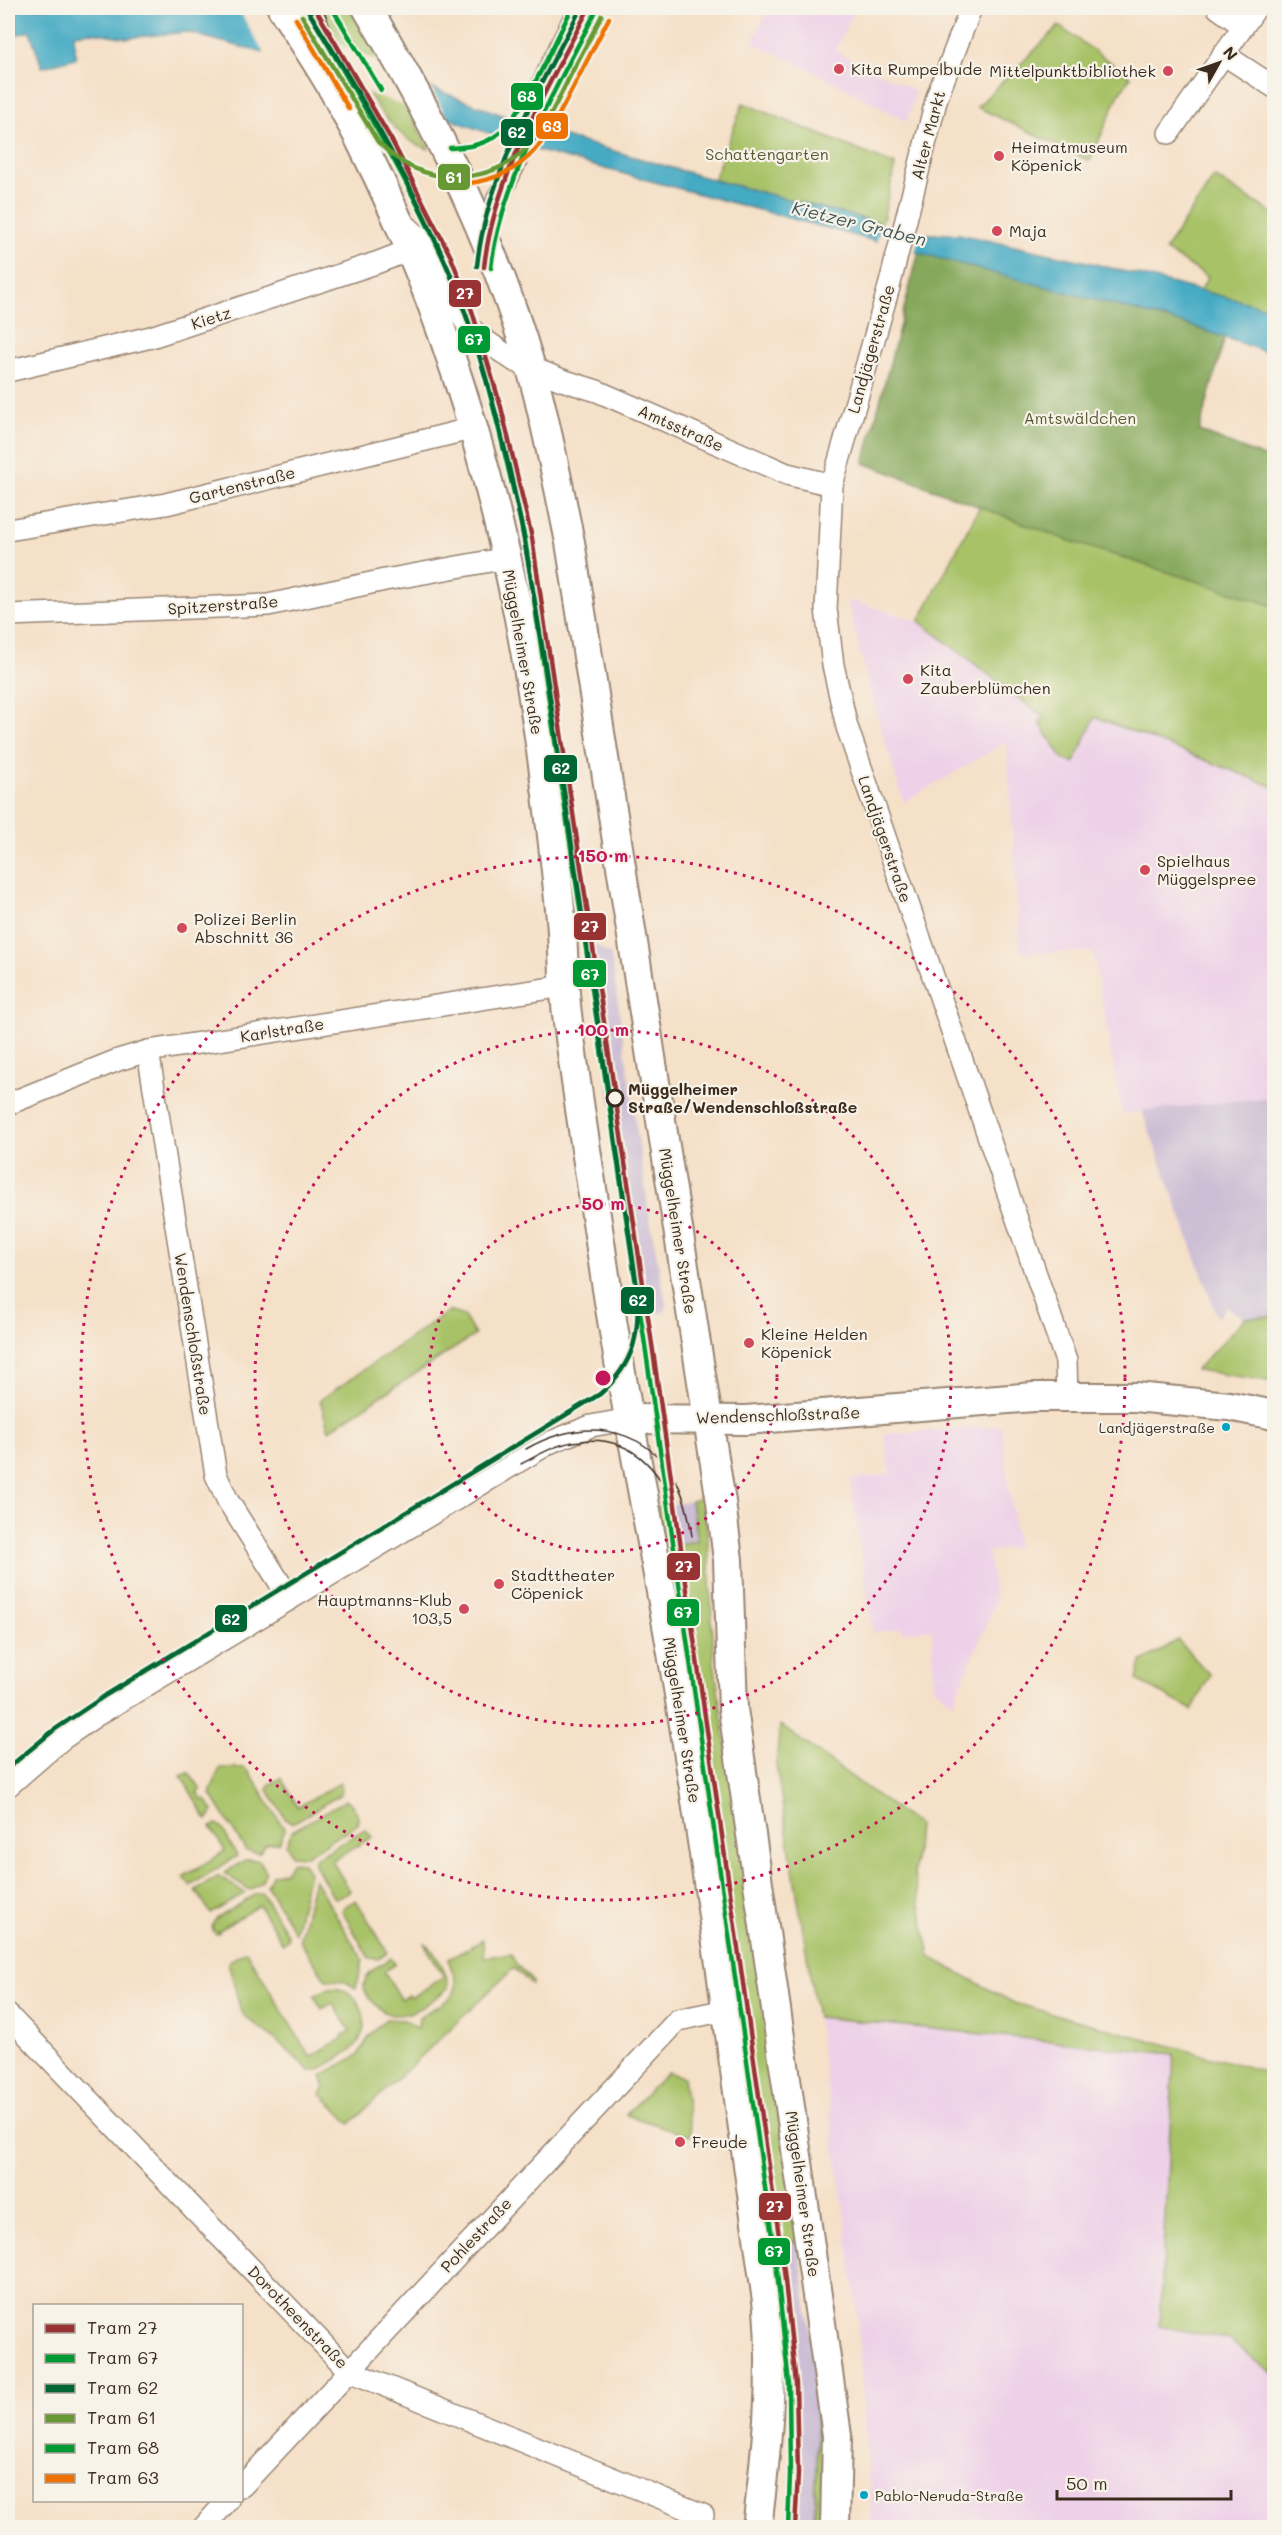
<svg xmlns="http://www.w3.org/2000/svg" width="1282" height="2535" font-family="Mali,sans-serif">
	<rect width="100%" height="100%" fill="#f7f3e8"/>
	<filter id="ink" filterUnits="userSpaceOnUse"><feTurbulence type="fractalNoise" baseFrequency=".0167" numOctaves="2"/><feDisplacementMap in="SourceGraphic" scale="12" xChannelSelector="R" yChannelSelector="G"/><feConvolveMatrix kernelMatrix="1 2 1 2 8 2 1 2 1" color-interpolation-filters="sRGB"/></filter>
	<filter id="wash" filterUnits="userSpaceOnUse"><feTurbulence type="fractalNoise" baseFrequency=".008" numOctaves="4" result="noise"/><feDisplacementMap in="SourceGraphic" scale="24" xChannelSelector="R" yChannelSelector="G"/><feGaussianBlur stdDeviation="1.35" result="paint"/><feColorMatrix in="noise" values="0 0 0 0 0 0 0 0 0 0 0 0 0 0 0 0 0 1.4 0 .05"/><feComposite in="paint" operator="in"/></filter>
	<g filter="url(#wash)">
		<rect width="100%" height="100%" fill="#f5e0c8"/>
		<!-- built -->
		<g fill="#eed0e8">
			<polygon points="769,8 855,8 835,51 916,91 907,122 830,80 752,42"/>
			<polygon points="847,600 919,621 1045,718 1039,723 1074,762 1095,716 1274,787 1274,1097 1122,1114 1093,952 1020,953 1007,742 904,802 874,707"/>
			<polygon points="1001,1426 1017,1547 988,1552 996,1601 953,1703 934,1687 932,1629 903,1632 902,1628 873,1633 850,1480 890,1474 884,1434"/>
			<polygon points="817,2017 1174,2053 1159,2326 1230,2340 1274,2375 1274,2527 872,2527 856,2301"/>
		</g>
		<!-- industrial -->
		<g fill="#ccbed4">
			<polygon points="586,939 611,955 650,1221 666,1304 665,1312 640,1315 638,1278"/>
			<polygon points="1274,1097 1274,1317 1245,1318 1226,1307 1218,1318 1142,1111"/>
			<polygon points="691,1501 697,1541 675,1545 667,1505"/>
			<polygon points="798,2241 818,2382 817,2467 813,2527 790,2527 793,2468 791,2371 782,2371 771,2245"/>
		</g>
		<!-- green -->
		<g fill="#a8c268" stroke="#727643" stroke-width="1.5">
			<path d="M319,8h30l30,48 50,93c-45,-8 -87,-104 -110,-141z"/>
			<polygon points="1059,26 1131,77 1119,94 1090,161 977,107"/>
			<polygon points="743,103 895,165 882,224 714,180"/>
			<polygon points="1214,177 1274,214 1274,303 1269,308 1200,291 1208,277 1165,250"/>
			<polygon points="994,480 1274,601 1274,787 1095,717 1074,763 1063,759 1039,722 1045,718 919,621"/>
			<polygon points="449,1311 464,1316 475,1335 329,1430 320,1400"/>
			<polygon points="1274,1317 1274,1382 1196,1370 1245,1318"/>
			<polygon points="703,1498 708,1539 714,1661 798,2241 771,2245 654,1507 667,1505 675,1545 697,1541 691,1501"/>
			<polygon points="1178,1640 1210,1675 1192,1710 1137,1680 1141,1662"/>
			<polygon points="780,1725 918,1825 914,1874 930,1957 1014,2003 1274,2074 1274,2375 1230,2340 1159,2326 1174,2054 817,2017 776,1765"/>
			<polygon points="220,1768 244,1768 250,1773 285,1830 279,1842 266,1844 259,1853 246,1851 211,1794 211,1790"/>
			<polygon points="189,1773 201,1790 197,1792 202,1800 206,1799 213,1811 207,1820 181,1776"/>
			<polygon points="281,1778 298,1807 340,1783 342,1789 341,1794 298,1820 291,1823 286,1820 268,1790 269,1785"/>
			<path d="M346,1800c7,3 14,17 12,24l-53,32 -13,-1 -6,-10 6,-14z"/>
			<polygon points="216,1824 221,1826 237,1856 190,1886 183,1877 225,1851 211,1827"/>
			<polygon points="365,1829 372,1837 332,1861 350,1891 337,1898 333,1897 314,1862 316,1858"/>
			<polygon points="245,1860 259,1860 266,1871 261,1882 250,1890 224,1873"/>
			<polygon points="291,1862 303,1863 309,1872 295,1933 267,1886 272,1875 286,1871"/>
			<polygon points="219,1876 245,1893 211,1914 196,1890"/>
			<polygon points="314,1879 363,1960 356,1988 344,1981 326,1980 301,1943 300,1938"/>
			<path d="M262,1893l25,41 1,5 -5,5 -24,-39 -41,26 1,2 -3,1c-5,-6 -5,-9 0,-15l40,-25z"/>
			<polygon points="356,1900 388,1953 377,1959 369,1958 342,1911 344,1907"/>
			<path d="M483,1940l1,17 27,-3 5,10 17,18 -1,3 -18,-17 -164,156 -29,-30 4,-6 -4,-12 37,-21 11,-19 17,-17 18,1 14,9 1,-12c12,-9 39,-16 37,-35 -1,-9 -7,-15 -7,-23z"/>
			<path d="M424,1943c11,5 25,33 24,45 -15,12 -34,28 -54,27 -8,0 -15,-7 -20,-12 -23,-20 -1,-35 17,-45l4,6 -11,7 17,28 8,-4 2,3 33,-21z"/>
			<path d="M246,1951l64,106 33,-19 -1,-2 8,-5 -17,-28 -11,6 -8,-13c35,-26 65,21 42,49 -10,11 -27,18 -39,26h-7l-34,-31 -31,-23 -5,-9 -12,-46z"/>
			<polygon points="667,2072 683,2077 691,2136 626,2115"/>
			<polygon points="816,2383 824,2432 821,2527 813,2528 817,2467"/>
		</g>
		<!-- forest -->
		<polygon fill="#86a85c" stroke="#60693d" stroke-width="1.5" points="919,251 1192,326 1225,337 1199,431 1274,461 1274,606 1067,540 864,463"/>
		<!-- water -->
		<polygon fill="#44aac4" stroke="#406a71" stroke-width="1.5" points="8,8 253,8 432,88 541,130 714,180 923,234 959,234 1083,261 1269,308 1274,302 1274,355 1192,326 539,151 264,53 186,32 127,38 92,32 74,34 76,58 42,67 30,31 8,37"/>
		<!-- pier -->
		<g fill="#f5e0c8">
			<polygon points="238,8 255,8 429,83 448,121 266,57"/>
			<polygon points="506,115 542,132 534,152 495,138"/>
			<polygon points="882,220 921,230 915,253 876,244"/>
		</g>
	</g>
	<g filter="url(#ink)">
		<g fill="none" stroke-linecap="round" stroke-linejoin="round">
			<defs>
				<g id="street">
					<polyline points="971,8 937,97 889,287 832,485 826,609 833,665 847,727 1066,1361 1067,1399"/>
					<polyline points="1218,8 1243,26"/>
					<polyline points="1223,54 1274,87"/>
					<polyline points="1169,133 1256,8"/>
					<polyline points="400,220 424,242 454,303 468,326 480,337 515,361 562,380 597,391 787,474 832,485"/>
					<polyline points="486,242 498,198 540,111 539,91 579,8"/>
					<polyline points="8,371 151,337 376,263 410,250"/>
					<polyline points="8,530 166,504 474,428"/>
					<polyline points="8,615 268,605 385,580 507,558"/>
					<polyline points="148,1051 216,1475 228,1501 290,1599"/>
					<polyline points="8,1104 118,1060 148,1051 564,986"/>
					<polyline points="8,1786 61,1740 97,1715 551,1442 591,1426 629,1419"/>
					<polyline points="8,2015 349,2371 703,2515"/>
					<polyline points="242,2486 678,2020 726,2010"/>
					<polyline points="203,2528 228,2500"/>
				</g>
				<g id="secondary">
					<path d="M282,8c19,30 39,59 56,90 88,161 145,336 180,515 20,101 33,204 43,306 3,32 2,64 6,95 10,83 24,165 36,248 22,153 56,304 80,457 32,195 57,392 85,589 6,74 -2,146 -11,220"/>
					<path d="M367,8c68,113 127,233 164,360 16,57 27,116 39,174l151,960 7,58 5,149 104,726 -2,93"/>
					<polyline points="629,1419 746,1420 1034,1397 1135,1397 1229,1406 1274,1415"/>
				</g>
			</defs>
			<!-- street casing -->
			<use href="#street" stroke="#988573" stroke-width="24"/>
			<!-- secondary casing -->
			<use href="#secondary" stroke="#988573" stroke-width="32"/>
			<!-- street -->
			<use href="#street" stroke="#fff" stroke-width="21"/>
			<!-- secondary -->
			<use href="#secondary" stroke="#fff" stroke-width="28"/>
			<!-- tram -->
			<g stroke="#3b2a1e" stroke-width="1.5">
				<polyline points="323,8 334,38"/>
				<path d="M526,1449c53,-30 115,-27 149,30 10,17 14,38 17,57"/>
				<path d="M521,1464c17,-9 34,-19 52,-22 61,-11 95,33 106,87"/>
			</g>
			<defs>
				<g id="tram-1">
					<polyline points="315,8 392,141 451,257 472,311 501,407 532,538 653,1351 784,2271 796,2384 798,2474 795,2528"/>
					<path d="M484,267c10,-90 64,-180 105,-259"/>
				</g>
				<g id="tram-2">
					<path d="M309,12c47,81 96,162 135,248 40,88 58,186 81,279l121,813 131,920 12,112 1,90 -2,54"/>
					<path d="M491,268c10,-87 65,-179 105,-257"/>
				</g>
				<g id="tram-3">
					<path d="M477,266c9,-90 63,-179 104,-258"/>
					<path d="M8,1768l46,-38 52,-35 494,-301c36,-32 40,-61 37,-107 -25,-170 -50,-340 -75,-509 -24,-161 -45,-323 -101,-477 -37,-98 -96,-200 -152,-289"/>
				</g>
				<path id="tram-4" d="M302,16l76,126c21,22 46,35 77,35 66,-1 87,-44 113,-97 11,-22 23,-43 34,-65"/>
				<g id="tram-5">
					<polyline points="332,8 381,90"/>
					<path d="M450,148c16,-1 30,-2 44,-11 28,-17 62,-98 78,-129"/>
				</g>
				<g id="tram-6">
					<polyline points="296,19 349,109"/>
					<path d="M452,185c74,-4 92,-41 123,-101 11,-22 23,-44 34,-66"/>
				</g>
			</defs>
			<!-- tram-1 casing -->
			<use href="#tram-1" stroke="#f7f3e8" stroke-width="9"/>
			<!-- tram-2 casing -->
			<use href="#tram-2" stroke="#f7f3e8" stroke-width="9"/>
			<!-- tram-3 casing -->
			<use href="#tram-3" stroke="#f7f3e8" stroke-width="9"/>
			<!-- tram-4 casing -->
			<use href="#tram-4" stroke="#f7f3e8" stroke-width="9"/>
			<!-- tram-5 casing -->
			<use href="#tram-5" stroke="#f7f3e8" stroke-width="9"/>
			<!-- tram-6 casing -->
			<use href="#tram-6" stroke="#f7f3e8" stroke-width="9"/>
			<!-- tram-1 -->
			<use href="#tram-1" stroke="#933" stroke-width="4.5"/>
			<!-- tram-2 -->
			<use href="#tram-2" stroke="#093" stroke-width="4.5"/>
			<!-- tram-3 -->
			<use href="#tram-3" stroke="#063" stroke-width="4.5"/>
			<!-- tram-4 -->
			<use href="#tram-4" stroke="#693" stroke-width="4.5"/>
			<!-- tram-5 -->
			<use href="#tram-5" stroke="#093" stroke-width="4.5"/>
			<!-- tram-6 -->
			<use href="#tram-6" stroke="#ee7203" stroke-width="4.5"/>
		</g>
	</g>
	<!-- distance rings -->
	<g fill="none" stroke="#c2185b" stroke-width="3" stroke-dasharray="3 6">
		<circle cx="603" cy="1378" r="174"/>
		<circle cx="603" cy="1378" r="348"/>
		<circle cx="603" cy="1378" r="522"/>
	</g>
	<!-- markers -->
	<g fill="#d1495b" stroke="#f7f3e8" stroke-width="2">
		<circle cx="839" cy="69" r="6"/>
		<circle cx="1168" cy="71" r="6"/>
		<circle cx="999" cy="156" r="6"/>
		<circle cx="997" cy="231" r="6"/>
		<circle cx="908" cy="679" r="6"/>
		<circle cx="1145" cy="870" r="6"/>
		<circle cx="182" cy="928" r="6"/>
		<circle cx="749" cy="1343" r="6"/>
		<circle cx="499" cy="1584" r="6"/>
		<circle cx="464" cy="1609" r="6"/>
		<circle cx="680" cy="2142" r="6"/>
	</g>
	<circle fill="#f7f3e8" stroke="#3b2a1e" stroke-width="3" cx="615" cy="1098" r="8"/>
	<g fill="#03a3c5" stroke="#f7f3e8" stroke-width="2">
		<circle cx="1226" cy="1427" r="5"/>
		<circle cx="864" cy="2495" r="5"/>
	</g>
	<g text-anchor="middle" stroke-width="4.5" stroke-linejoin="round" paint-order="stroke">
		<!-- bus labels -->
		<g font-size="14" fill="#3b2a1e" stroke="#f7f3e8" text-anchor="end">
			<text x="1215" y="1433">Landjägerstraße</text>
			<text x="875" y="2501" text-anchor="start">Pablo-Neruda-Straße</text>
		</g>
		<!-- poi labels -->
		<g font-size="16" fill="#3b2a1e" stroke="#f7f3e8" text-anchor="start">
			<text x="851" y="75">Kita Rumpelbude</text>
			<text x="1156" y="77" text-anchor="end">Mittelpunktbibliothek</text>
			<text x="1011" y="153">Heimatmuseum<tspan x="1011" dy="18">Köpenick</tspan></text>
			<text x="1009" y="237">Maja</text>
			<text x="920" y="676">Kita<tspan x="920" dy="18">Zauberblümchen</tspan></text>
			<text x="1157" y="867">Spielhaus<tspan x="1157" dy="18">Müggelspree</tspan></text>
			<text x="194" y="925">Polizei Berlin<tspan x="194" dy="18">Abschnitt 36</tspan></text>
			<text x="761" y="1340">Kleine Helden<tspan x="761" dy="18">Köpenick</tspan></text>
			<text x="511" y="1581">Stadttheater<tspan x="511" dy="18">Cöpenick</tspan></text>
			<text x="452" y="1606" text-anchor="end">Hauptmanns-Klub<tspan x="452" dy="18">103,5</tspan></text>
			<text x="692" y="2148">Freude</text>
		</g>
		<!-- street labels -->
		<g font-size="16" fill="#3b2a1e" stroke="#f7f3e8">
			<text transform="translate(928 135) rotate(-75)" y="6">Alter Markt</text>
			<text transform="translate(211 318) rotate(-18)" y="6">Kietz</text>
			<text transform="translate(871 349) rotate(-74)" y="6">Landjägerstraße</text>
			<text transform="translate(681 428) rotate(24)" y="6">Amtsstraße</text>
			<text transform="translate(242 485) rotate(-14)" y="6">Gartenstraße</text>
			<text transform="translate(223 605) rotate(-4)" y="6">Spitzerstraße</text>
			<text transform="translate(523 652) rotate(80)" y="6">Müggelheimer Straße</text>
			<text transform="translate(885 839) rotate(71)" y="6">Landjägerstraße</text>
			<text transform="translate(282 1030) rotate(-9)" y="6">Karlstraße</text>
			<text transform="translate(678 1231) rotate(81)" y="6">Müggelheimer Straße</text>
			<text transform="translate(193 1334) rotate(81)" y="6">Wendenschloßstraße</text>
			<text transform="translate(778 1415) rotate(-2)" y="6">Wendenschloßstraße</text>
			<text transform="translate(682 1720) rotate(81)" y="6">Müggelheimer Straße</text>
			<text transform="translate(803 2194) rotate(82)" y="6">Müggelheimer Straße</text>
			<text transform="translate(476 2235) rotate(-47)" y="6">Pohlestraße</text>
			<text transform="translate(298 2317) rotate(46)" y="6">Dorotheenstraße</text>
		</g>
		<!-- park labels -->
		<g font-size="16" fill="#5c5834" stroke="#f7f3e8">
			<text x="767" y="160">Schattengarten</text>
			<text x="1080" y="424">Amtswäldchen</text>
		</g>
		<!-- stop labels -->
		<g font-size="16" font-weight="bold" fill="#3b2a1e" stroke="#f7f3e8" text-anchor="start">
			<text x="628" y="1095">Müggelheimer<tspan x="628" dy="18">Straße/Wendenschloßstraße</tspan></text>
		</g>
		<!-- water labels -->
		<g font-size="18" font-style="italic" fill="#3e5758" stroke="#f7f3e8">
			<text transform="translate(859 224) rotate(14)" y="6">Kietzer Graben</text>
		</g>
	</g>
	<circle cx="603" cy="1378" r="9" fill="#c2185b" stroke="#f7f3e8" stroke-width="3"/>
	<g font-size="18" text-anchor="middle" font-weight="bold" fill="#c2185b" stroke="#f7f3e8" stroke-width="4.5" stroke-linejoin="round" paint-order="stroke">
		<text x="603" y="862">150 m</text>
		<text x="603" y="1036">100 m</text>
		<text x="603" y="1210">50 m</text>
	</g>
	<g stroke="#f7f3e8" stroke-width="2">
		<rect x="510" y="82" width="34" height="29" rx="6" fill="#093"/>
		<rect x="535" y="112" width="34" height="28" rx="6" fill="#ee7203"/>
		<rect x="500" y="118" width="34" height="29" rx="6" fill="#063"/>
		<rect x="437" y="163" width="34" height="28" rx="6" fill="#693"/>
		<rect x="448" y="279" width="34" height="29" rx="6" fill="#933"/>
		<rect x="457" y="325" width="34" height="29" rx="6" fill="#093"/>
		<rect x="543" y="754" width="35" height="29" rx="6" fill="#063"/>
		<rect x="573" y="912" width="34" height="29" rx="6" fill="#933"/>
		<rect x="572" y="959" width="35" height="29" rx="6" fill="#093"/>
		<rect x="620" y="1286" width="35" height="29" rx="6" fill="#063"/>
		<rect x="666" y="1552" width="35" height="29" rx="6" fill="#933"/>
		<rect x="666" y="1598" width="34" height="29" rx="6" fill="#093"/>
		<rect x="214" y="1604" width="34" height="29" rx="6" fill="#063"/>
		<rect x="758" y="2192" width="34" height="29" rx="6" fill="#933"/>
		<rect x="757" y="2237" width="34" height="29" rx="6" fill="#093"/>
	</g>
	<g font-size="16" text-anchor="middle" font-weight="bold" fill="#fff">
		<text x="527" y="102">68</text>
		<text x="552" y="132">63</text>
		<text x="517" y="138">62</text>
		<text x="454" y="183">61</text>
		<text x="465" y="299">27</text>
		<text x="474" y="345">67</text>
		<text x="561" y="774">62</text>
		<text x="590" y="932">27</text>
		<text x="590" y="980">67</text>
		<text x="638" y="1306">62</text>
		<text x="684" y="1572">27</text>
		<text x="683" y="1618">67</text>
		<text x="231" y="1625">62</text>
		<text x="775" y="2212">27</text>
		<text x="774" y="2257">67</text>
	</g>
	<!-- margin -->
	<rect width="1282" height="2535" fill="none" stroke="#f7f3e8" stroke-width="30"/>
	<!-- legend -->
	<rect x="33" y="2304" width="210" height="198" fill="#f7f3e8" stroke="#aca397" stroke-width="1.5"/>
	<rect x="45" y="2324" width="30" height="9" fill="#993333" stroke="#aca397" stroke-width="1.5"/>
	<text x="87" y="2334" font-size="18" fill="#3b2a1e">Tram 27</text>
	<rect x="45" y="2354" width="30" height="9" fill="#009933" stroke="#aca397" stroke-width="1.5"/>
	<text x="87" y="2364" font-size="18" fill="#3b2a1e">Tram 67</text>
	<rect x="45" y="2384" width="30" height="9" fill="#006633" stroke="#aca397" stroke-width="1.5"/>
	<text x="87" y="2394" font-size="18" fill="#3b2a1e">Tram 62</text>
	<rect x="45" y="2414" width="30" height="9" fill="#669933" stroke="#aca397" stroke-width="1.5"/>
	<text x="87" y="2424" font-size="18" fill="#3b2a1e">Tram 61</text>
	<rect x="45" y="2444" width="30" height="9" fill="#009933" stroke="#aca397" stroke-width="1.5"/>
	<text x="87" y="2454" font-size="18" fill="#3b2a1e">Tram 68</text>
	<rect x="45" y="2474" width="30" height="9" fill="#ee7203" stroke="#aca397" stroke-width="1.5"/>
	<text x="87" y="2484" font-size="18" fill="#3b2a1e">Tram 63</text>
	<!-- north arrow -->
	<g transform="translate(1219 63) rotate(50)" stroke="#f7f3e8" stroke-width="4.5" paint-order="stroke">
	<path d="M0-4.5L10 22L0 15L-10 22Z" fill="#3b2a1e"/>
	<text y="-9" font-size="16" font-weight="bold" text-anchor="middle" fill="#3b2a1e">N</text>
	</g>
	<!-- scale -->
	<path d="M1057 2490v9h174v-9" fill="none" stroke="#3b2a1e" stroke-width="3"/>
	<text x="1066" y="2490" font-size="18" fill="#3b2a1e" stroke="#f7f3e8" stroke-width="4.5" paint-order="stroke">50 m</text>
</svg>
